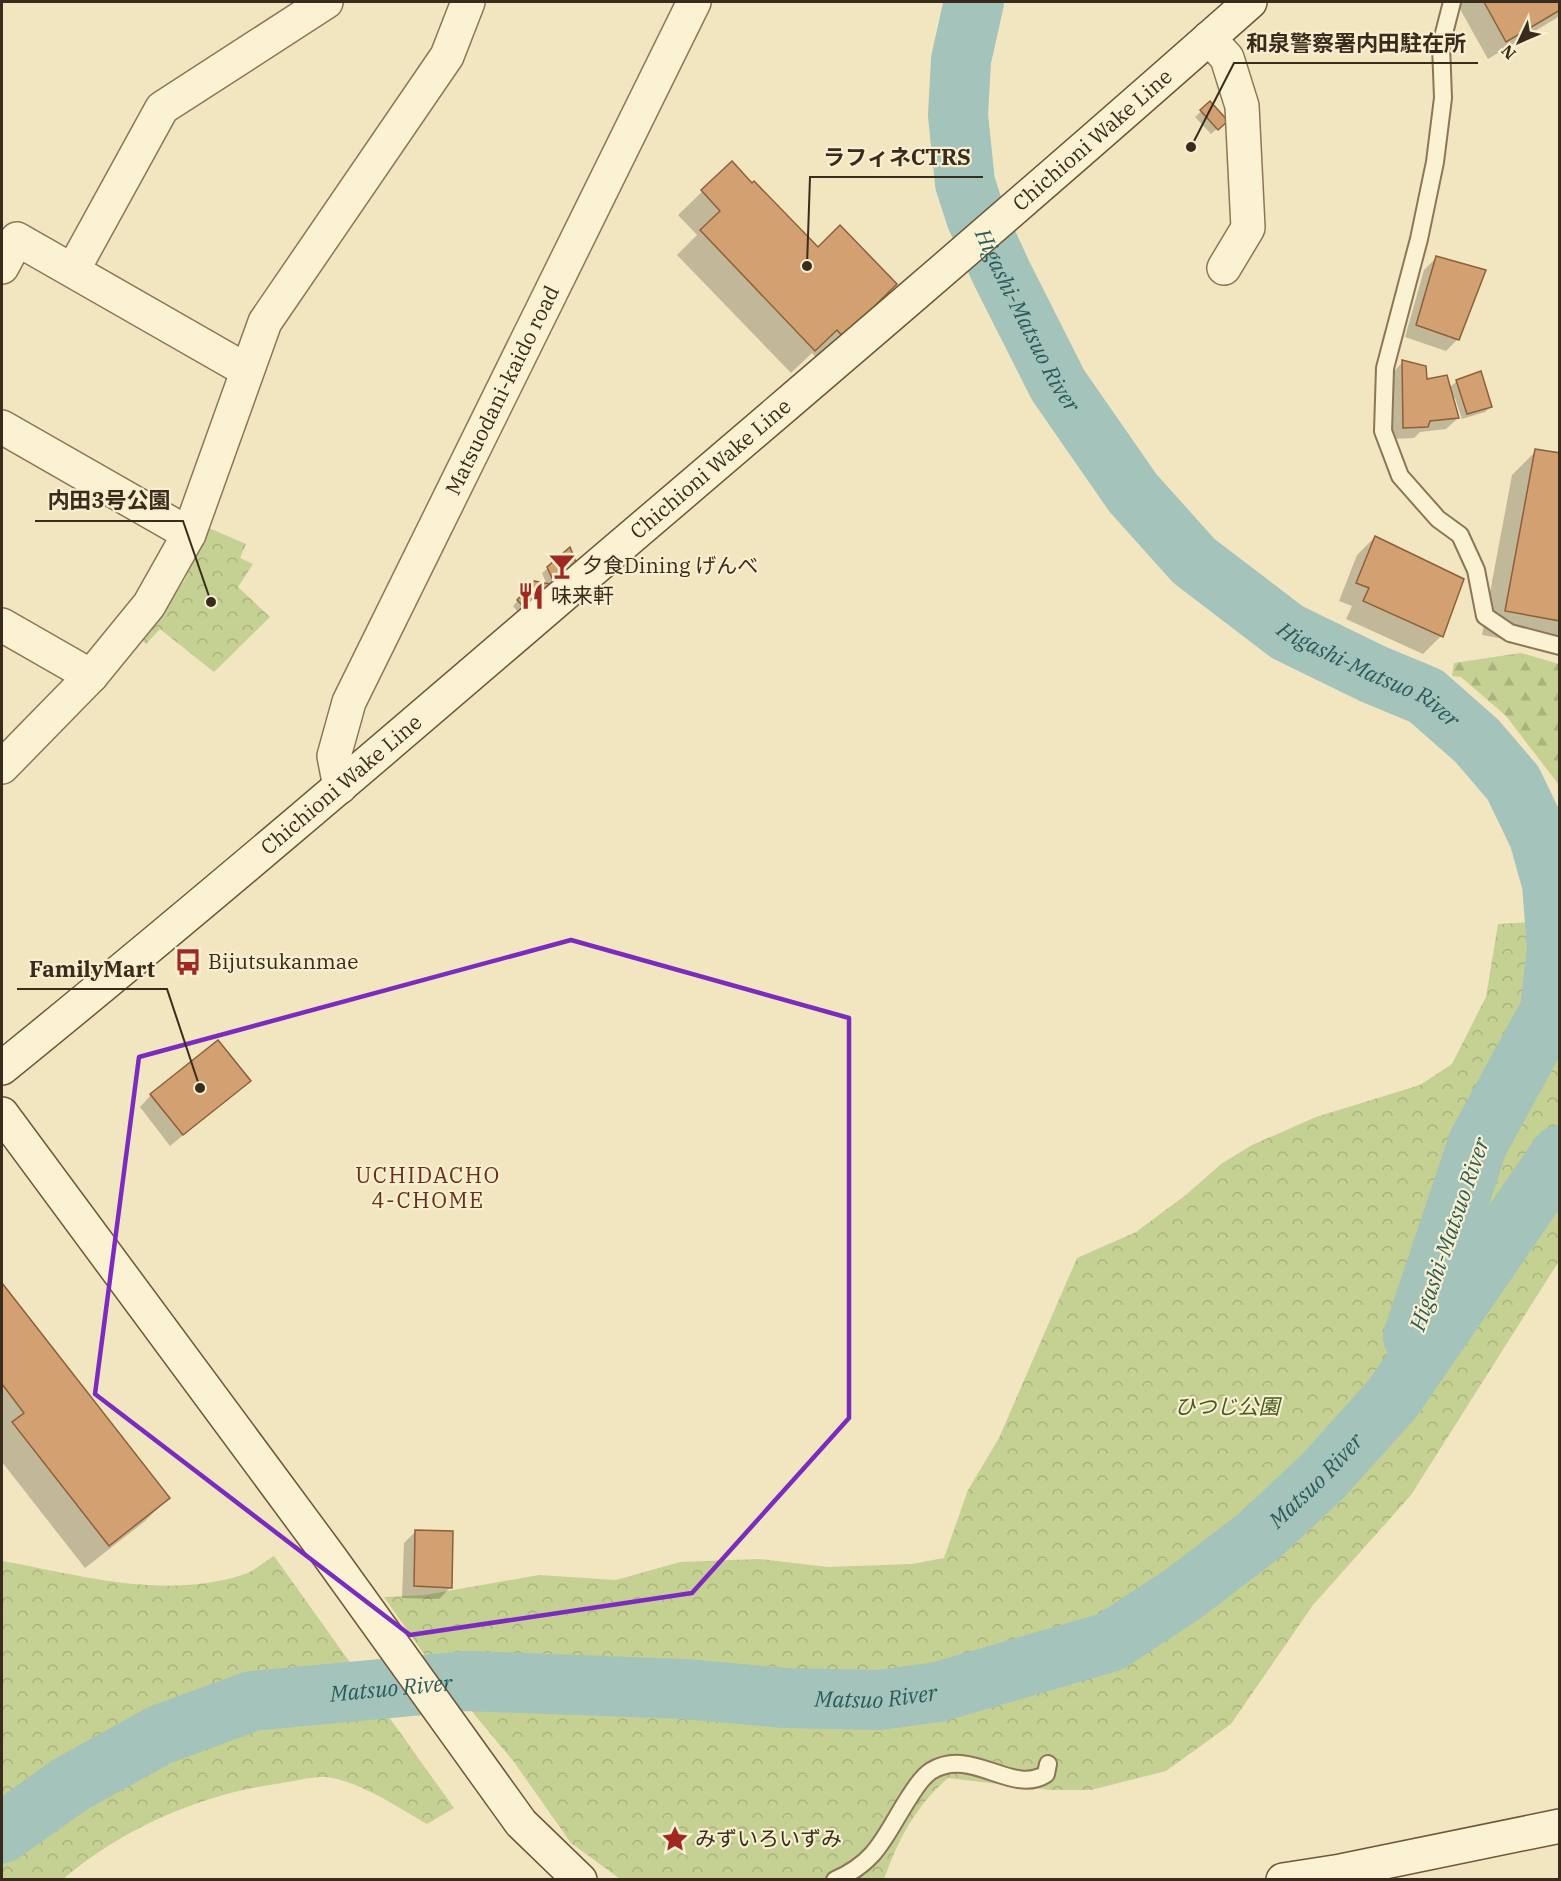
<svg xmlns="http://www.w3.org/2000/svg" width="1561" height="1881" font-family="'IBM Plex Serif','Noto Sans JP',serif">
	<defs>
		<pattern id="forest-firs" width="22" height="20" patternUnits="userSpaceOnUse" patternTransform="scale(1.5)"><rect width="22" height="20" fill="#c5d093"/><path d="M5 1l3.5 6h-7zM16 11l3.5 6h-7z" fill="#aab37e"/></pattern>
		<pattern id="park-crowns" width="20" height="18" patternUnits="userSpaceOnUse" patternTransform="scale(1.5)"><rect width="20" height="18" fill="#c5d093"/><path d="M2 6a3 3 0 1 1 6 0M12 15a3 3 0 1 1 6 0" fill="none" stroke="#aab37e"/></pattern>
	</defs>
	<rect width="100%" height="100%" fill="#f1e6c0"/>
	<!-- forest -->
	<polygon fill="url(#forest-firs)" points="1521,653 1559,664 1559,785 1506,716 1461,677 1452,676 1454,663"/>
	<!-- park -->
	<g fill="url(#park-crowns)">
		<polygon points="209,528 246,544 240,558 253,564 238,587 270,617 214,672 160,629 146,644 141,639 184,581"/>
		<path d="M1559,921v340l-148,234 -98,110 -82,119 -65,47 -75,19h-40l-103,-12c-33,29 -49,60 -64,101h-264l-49,-36 -57,-81 -90,-108 -40,-57 41,-2 114,-20 77,5 64,-18 79,-3 69,8 84,-3 32,-6 24,-68 31,-52 78,-180 59,-26 51,-38 34,-30 31,-19 64,-28 104,-32 32,-21 34,-67 12,-73z"/>
		<path d="M274,1556l180,252 -27,16c-28,-16 -72,-46 -104,-47 -14,0 -28,4 -41,6 -81,11 -157,44 -219,96h-61v-318c78,14 161,39 240,14 11,-3 22,-13 32,-19z"/>
	</g>
	<!-- shadow -->
	<g fill="#0003">
		<polygon points="1456,2 1560,2 1560,16 1488,59"/>
		<polygon points="1210,103 1226,121 1211,134 1195,117"/>
		<polygon points="732,163 817,249 895,284 818,359 812,353 791,373 677,255 697,235 678,215"/>
		<polygon points="1436,258 1458,339 1446,351 1405,337 1424,270"/>
		<polygon points="1403,362 1426,381 1449,388 1457,381 1490,407 1485,412 1462,419 1455,398 1452,399 1458,418 1446,429 1420,432 1414,438 1392,439 1391,374"/>
		<polygon points="1536,451 1560,455 1560,649 1482,635 1512,475"/>
		<polygon points="1375,537 1441,636 1423,654 1346,619 1352,606 1339,601 1357,555"/>
		<polygon points="575,565 519,613 513,606 529,588 547,585 542,573 548,568"/>
		<polygon points="249,1081 170,1146 140,1107 151,1095"/>
		<polygon points="2,1286 168,1498 144,1522 85,1568 2,1462"/>
		<polygon points="416,1531 451,1587 439,1599 402,1598 404,1543"/>
	</g>
	<g fill="none" stroke-linecap="round" stroke-linejoin="round">
		<!-- river -->
		<g stroke="#a3c3bb" stroke-width="60">
			<path id="s1" d="M974,2l-13,58 -3,55 7,68 11,34 26,57 56,111 75,108 61,68 93,71 86,42 53,22 51,45 36,42 26,54 13,47 5,64 -7,63 -72,132 -65,194"/>
			<path id="s2" d="M2,1833l69,-49 89,-49 92,-34 214,-20 218,8 101,9 94,2 59,-8 172,-50 73,-48 76,-58 64,-60 70,-78 167,-243"/>
		</g>
	</g>
	<!-- building -->
	<g fill="#d3a072" stroke="#8d603a" stroke-width="1.5">
		<polygon points="1484,2 1560,2 1560,10 1506,42"/>
		<polygon points="1210,101 1228,121 1218,130 1200,110"/>
		<polygon points="732,161 752,183 754,181 818,247 840,225 897,284 843,337 837,330 815,351 700,230 720,211 701,190"/>
		<polygon points="1436,256 1486,270 1459,340 1416,325"/>
		<polygon points="1402,360 1426,366 1427,379 1447,375 1459,418 1430,421 1428,427 1403,428"/>
		<polygon points="1481,371 1492,407 1467,414 1456,380"/>
		<polygon points="1535,449 1560,453 1560,621 1505,611"/>
		<polygon points="1375,536 1464,579 1443,637 1363,601 1369,588 1356,583"/>
		<polygon points="570,547 577,565 555,585 547,567"/>
		<polygon points="534,581 555,585 525,608 517,600"/>
		<polygon points="218,1040 251,1081 183,1135 150,1094"/>
		<polygon points="2,1283 170,1498 109,1546 12,1422 24,1413 2,1384"/>
		<polygon points="415,1530 453,1531 452,1588 414,1586"/>
	</g>
	<g fill="none" stroke-linecap="round" stroke-linejoin="round">
		<defs>
			<g id="lane">
				<polyline points="1452,2 1441,45 1443,98 1435,162 1419,239 1385,368 1383,431 1400,476 1438,519 1460,535 1476,570 1485,616 1510,633 1560,646"/>
				<path d="M835,1880c44,-19 50,-46 75,-84 5,-8 13,-20 21,-25 41,-25 81,25 115,3l2,-10"/>
			</g>
			<g id="street">
				<polyline points="1209,38 1227,58 1242,106 1248,228 1224,268"/>
				<polyline points="2,267 17,239 246,370"/>
				<polyline points="73,270 162,108 326,2"/>
				<polyline points="2,427 189,534"/>
				<polyline points="2,625 91,676"/>
				<polyline points="2,767 91,676 149,605 189,534 265,322 447,56 468,2"/>
				<path id="s3" d="M340,787l-6,-31 15,-54 345,-700"/>
			</g>
			<g id="secondary">
				<path id="s4" d="M2,1068c196,-159 388,-324 580,-489 224,-191 448,-382 668,-577"/>
				<polyline points="2,1114 329,1556 521,1823 580,1880"/>
				<polyline points="1283,1880 1341,1871 1560,1826"/>
			</g>
		</defs>
		<!-- lane casing -->
		<use href="#lane" stroke="#8c7656" stroke-width="20"/>
		<!-- street casing -->
		<use href="#street" stroke="#8c7656" stroke-width="36"/>
		<!-- secondary casing -->
		<use href="#secondary" stroke="#6e5739" stroke-width="36"/>
		<!-- lane -->
		<use href="#lane" stroke="#fbf2d4" stroke-width="16"/>
		<!-- street -->
		<use href="#street" stroke="#fbf2d4" stroke-width="33"/>
		<!-- secondary -->
		<use href="#secondary" stroke="#fbf2d4" stroke-width="33"/>
	</g>
	<!-- marked area -->
	<path fill="none" stroke="#7b2cbf" stroke-width="4.5" stroke-linejoin="round" d="M571,940l278,78v400l-157,175 -282,42 -315,-241 44,-337z"/>
	<!-- icons -->
	<defs>
		<symbol id="bar-bare" viewBox="-9 -9 18 18"><path d="M-6-5H6L.8 .8V4.5H3.5V6h-7V4.5H-.8V.8Z" fill="#a02821" stroke="#f8efd0" stroke-width="2.5" paint-order="stroke"/></symbol>
		<symbol id="restaurant-bare" viewBox="-9 -9 18 18"><path d="M-5-6h1v4h1v-4h1v4h1v-4h1v5L-1.5 .5V6h-2V.5L-5-1ZM5-6V6H3V1.5H1.5Q1.5-4 5-6Z" fill="#a02821" stroke="#f8efd0" stroke-width="2.5" paint-order="stroke"/></symbol>
		<symbol id="bus-bare" viewBox="-9 -9 18 18"><path d="M-5-6H5V4H4V6H2V4H-2V6H-4V4H-5ZM-3.5-4V0h7V-4ZM-3.5 1.2v1.5H-2V1.2ZM2 1.2v1.5H3.5V1.2Z" fill="#a02821" stroke="#f8efd0" stroke-width="2.5" paint-order="stroke"/></symbol>
		<symbol id="sight-bare" viewBox="-9 -9 18 18"><path d="M0-6L1.8-2.2L6-1.7L2.9 1.2L3.7 5.4L0 3.3L-3.7 5.4L-2.9 1.2L-6-1.7L-1.8-2.2Z" fill="#a02821" stroke="#f8efd0" stroke-width="2.5" paint-order="stroke"/></symbol>
	</defs>
	<g fill-rule="evenodd">
		<use href="#bar-bare" x="543" y="547" width="38" height="38"/>
		<use href="#restaurant-bare" x="512" y="577" width="38" height="38"/>
		<use href="#bus-bare" x="169" y="943" width="38" height="38"/>
		<use href="#sight-bare" x="656" y="1820" width="38" height="38"/>
	</g>
	<g text-anchor="middle" stroke-width="4.5" stroke-linejoin="round" paint-order="stroke">
		<!-- street labels -->
		<g font-size="21" fill="#3a2c1c" stroke="#f8efd0">
			<text dy="7" stroke="none"><textPath href="#s4" startOffset="1432">Chichioni Wake Line</textPath></text>
			<text dy="7" stroke="none"><textPath href="#s3" startOffset="435">Matsuodani-kaido road</textPath></text>
			<text dy="7" stroke="none"><textPath href="#s4" startOffset="928">Chichioni Wake Line</textPath></text>
			<text dy="7" stroke="none"><textPath href="#s4" startOffset="442">Chichioni Wake Line</textPath></text>
		</g>
		<!-- poi labels -->
		<g font-size="21" fill="#3a2c1c" stroke="#f8efd0" text-anchor="start">
			<text x="582" y="573">夕食Dining げんべ</text>
			<text x="551" y="603">味来軒</text>
			<text x="208" y="969">Bijutsukanmae</text>
			<text x="695" y="1846">みずいろいずみ</text>
		</g>
		<!-- park labels -->
		<g font-size="21" font-style="italic" fill="#475821" stroke="#f8efd0">
			<text x="1227" y="1414">ひつじ公園</text>
		</g>
		<!-- water labels -->
		<g font-size="22" font-style="italic" fill="#2a5b5b" stroke="#f8efd0">
			<text dy="8" stroke="none"><textPath href="#s1" startOffset="334">Higashi-Matsuo River</textPath></text>
			<text dy="8" stroke="none"><textPath href="#s1" startOffset="838">Higashi-Matsuo River</textPath></text>
			<text transform="translate(1449 1234) rotate(-71)" y="8">Higashi-Matsuo River</text>
			<text dy="8" stroke="none"><textPath href="#s2" startOffset="1414">Matsuo River</textPath></text>
			<text dy="8" stroke="none"><textPath href="#s2" startOffset="424">Matsuo River</textPath></text>
			<text dy="8" stroke="none"><textPath href="#s2" startOffset="910">Matsuo River</textPath></text>
		</g>
		<!-- neighbourhood labels -->
		<g font-size="22" letter-spacing="1.5" fill="#6a2e18" stroke="#f8efd0">
			<text x="428" y="1183">UCHIDACHO<tspan x="428" dy="25">4-CHOME</tspan></text>
		</g>
	</g>
	<!-- callouts -->
	<path fill="none" stroke="#3a2c1c" stroke-width="2" d="M1191 147L1234 63H1478M807 266L810 177H983M211 602L183 521H35M200 1088L167 989H17"/>
	<g fill="#3a2c1c" stroke="#f8efd0" stroke-width="2">
		<circle cx="1191" cy="147" r="6"/>
		<circle cx="807" cy="266" r="6"/>
		<circle cx="211" cy="602" r="6"/>
		<circle cx="200" cy="1088" r="6"/>
	</g>
	<g font-size="22" text-anchor="middle" font-weight="bold" fill="#3a2c1c" stroke="#f8efd0" stroke-width="4.5" stroke-linejoin="round" paint-order="stroke">
		<text x="1356" y="51">和泉警察署内田駐在所</text>
		<text x="897" y="165">ラフィネCTRS</text>
		<text x="109" y="508">内田3号公園</text>
		<text x="92" y="977">FamilyMart</text>
	</g>
	<!-- border -->
	<rect width="1561" height="1881" fill="none" stroke="#3a2c1c" stroke-width="6"/>
	<!-- north arrow -->
	<g transform="translate(1519 42) rotate(226)" stroke="#f8efd0" stroke-width="4.5" paint-order="stroke">
	<path d="M0-4.5L10 22L0 15L-10 22Z" fill="#3a2c1c"/>
	<text y="-9" font-size="16" font-weight="bold" text-anchor="middle" fill="#3a2c1c">N</text>
	</g>
</svg>
